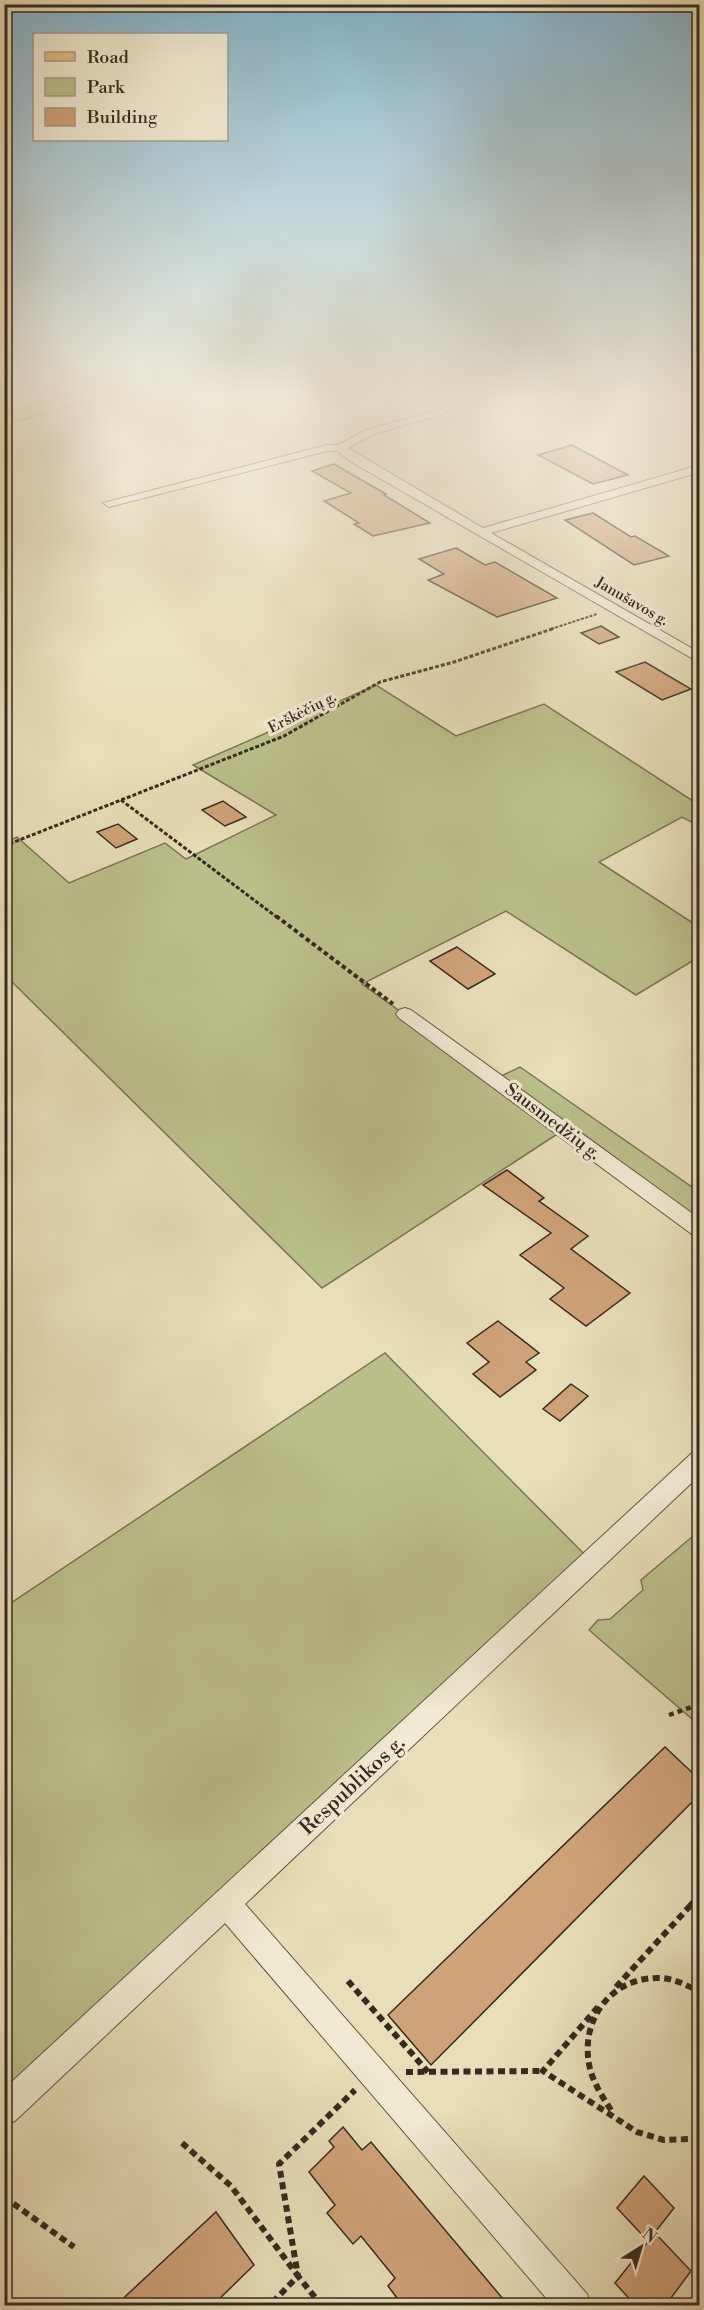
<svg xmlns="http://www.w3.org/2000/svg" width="704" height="2310" font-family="'Libre Bodoni',serif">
	<rect width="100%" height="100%" fill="#e8deb9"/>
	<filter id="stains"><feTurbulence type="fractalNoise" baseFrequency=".00333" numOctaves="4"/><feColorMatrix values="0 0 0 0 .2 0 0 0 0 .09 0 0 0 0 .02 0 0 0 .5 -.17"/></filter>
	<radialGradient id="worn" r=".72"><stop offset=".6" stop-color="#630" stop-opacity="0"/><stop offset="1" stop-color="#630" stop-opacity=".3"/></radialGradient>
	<!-- green -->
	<g fill="#bbc08b" stroke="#787556" stroke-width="1.5">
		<polygon points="376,685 456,736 544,704 699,805 699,826 682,817 599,862 699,927 699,957 636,995 506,911 362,984 495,1079 520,1067 699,1192 699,1220 571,1125 322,1288 5,975 5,842 17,837 69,883 165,843 186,859 276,815 193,765"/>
		<polygon points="385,1353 591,1561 5,2110 5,1607"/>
		<polygon points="699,1531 699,1725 589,1630 598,1620 610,1619 643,1590 641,1580"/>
	</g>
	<!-- building -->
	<g fill="#d0a278" stroke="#362a20" stroke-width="1.5">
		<polygon points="572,445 628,475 593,484 538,455"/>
		<polygon points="334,464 386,494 384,495 430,523 373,536 354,524 359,523 324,501 351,493 312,471"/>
		<polygon points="593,513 631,537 635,536 669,556 634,565 565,520"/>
		<polygon points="456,548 485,565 495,562 557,598 497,617 428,580 444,574 419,559"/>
		<polygon points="601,626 619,637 599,644 581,633"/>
		<polygon points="645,662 691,689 662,700 616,672"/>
		<polygon points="223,801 246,817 225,826 202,810"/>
		<polygon points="118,824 137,839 116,848 97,832"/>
		<polygon points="457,947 495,974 468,989 430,961"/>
		<polygon points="507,1170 544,1198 539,1201 588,1236 571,1249 630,1293 586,1326 550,1299 564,1288 520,1255 551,1233 483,1185"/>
		<polygon points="498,1321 539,1353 526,1362 536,1370 500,1397 473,1374 489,1362 467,1343"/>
		<polygon points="571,1384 588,1396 560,1421 543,1409"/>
		<polygon points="665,1747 699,1779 699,1795 431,2065 388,2015"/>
		<polygon points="343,2127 362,2150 371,2142 509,2306 403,2306 388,2286 395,2278 361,2236 353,2244 327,2213 335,2205 309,2172 334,2147 329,2141"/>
		<polygon points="644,2176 674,2208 648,2241 617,2208"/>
		<polygon points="216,2212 254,2265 212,2306 115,2306"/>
		<polygon points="655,2233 691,2271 665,2306 636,2306 615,2283"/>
	</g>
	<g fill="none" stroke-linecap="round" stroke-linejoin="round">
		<defs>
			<g id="street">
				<polygon points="475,400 491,400 374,434 348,448 483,528 700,465 700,472 491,533 700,653 700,663 350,461 337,451 327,451 109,507 103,503 327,445 338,445 366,430"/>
				<polygon points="405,1008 411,1010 700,1219 700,1237 693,1235 399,1018 396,1014 399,1010"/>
				<polygon points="700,1451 700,1475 245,1904 587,2294 591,2306 553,2306 225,1923 15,2121 4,2125 4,2089 692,1453"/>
			</g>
			<polygon id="primary" points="52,400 77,400 74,404 4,425 4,414"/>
		</defs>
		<!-- street casing -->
		<use href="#street" stroke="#625746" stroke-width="2"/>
		<!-- primary casing -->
		<use href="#primary" stroke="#362a20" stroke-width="2"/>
		<!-- path-far4 -->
		<polyline stroke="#362a20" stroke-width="2" stroke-dasharray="3 1.5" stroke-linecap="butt" points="551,629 597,614"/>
		<!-- path-far3 -->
		<g stroke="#362a20" stroke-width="3" stroke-dasharray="4 2" stroke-linecap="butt">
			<polyline points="121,800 278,918"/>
			<polyline points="4,846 284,736 380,682 454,662 555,628"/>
		</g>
		<!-- path-far2 -->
		<polyline stroke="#362a20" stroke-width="4" stroke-dasharray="4.5 3" stroke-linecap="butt" points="276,916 393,1004"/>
		<!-- path-far1 -->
		<polyline stroke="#362a20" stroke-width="4.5" stroke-dasharray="5 4" stroke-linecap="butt" points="669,1715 700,1704"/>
		<!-- path -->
		<g stroke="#362a20" stroke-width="6" stroke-dasharray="7 4.5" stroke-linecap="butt">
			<polyline points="690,1906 700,1895"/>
			<polyline points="348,1981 428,2072"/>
			<polyline points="616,1987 690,1906 700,1915"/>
			<polyline points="598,2007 543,2071 637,2132 664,2140 691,2139 700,2135"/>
			<polyline points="406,2072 543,2071"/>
			<path d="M611,2110c-9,-14 -19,-29 -22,-46 -8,-44 21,-85 67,-86 16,-1 30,7 44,14"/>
			<polyline points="182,2143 231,2186 298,2276 269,2306"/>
			<polyline points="4,2197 74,2247"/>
			<polyline points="322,2306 298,2276 279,2164 355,2090"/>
		</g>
		<!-- street -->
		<use href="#street" fill="#f0ead2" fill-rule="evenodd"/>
		<!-- primary -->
		<use href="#primary" fill="#e4bf7c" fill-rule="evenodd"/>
	</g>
	<!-- sky -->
	<linearGradient id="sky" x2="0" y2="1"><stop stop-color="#88b7d0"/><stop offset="0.55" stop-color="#f5f0e0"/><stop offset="1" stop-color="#f5f0e0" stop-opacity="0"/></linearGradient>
	<rect width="704" height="723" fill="url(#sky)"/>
	<g text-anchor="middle" stroke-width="6" stroke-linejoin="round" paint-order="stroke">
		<!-- far-street labels -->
		<g font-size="15" fill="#362a20" stroke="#f0ead2">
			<text transform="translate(632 601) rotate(30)" y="5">Janušavos g.</text>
			<text transform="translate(302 712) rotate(-27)" y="5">Erškėčių g.</text>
		</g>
		<!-- street labels -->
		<g font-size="18" fill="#362a20" stroke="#f0ead2">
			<text transform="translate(553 1121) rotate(37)" y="6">Sausmedžių g.</text>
		</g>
		<!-- near-street labels -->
		<g font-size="21" fill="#362a20" stroke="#f0ead2">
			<text transform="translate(352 1785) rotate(-43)" y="7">Respublikos g.</text>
		</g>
	</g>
	<!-- margin -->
	<rect width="704" height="2310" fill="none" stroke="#e8deb9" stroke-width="24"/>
	<rect x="6" y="6" width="692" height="2298" fill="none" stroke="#362a20" stroke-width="3"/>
	<rect x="12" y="12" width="680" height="2286" fill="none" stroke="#362a20" stroke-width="1.5"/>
	<!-- legend -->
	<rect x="33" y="33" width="195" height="108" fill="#f0ead2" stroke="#a69d8b" stroke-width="1.5"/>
	<rect x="45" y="52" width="30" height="9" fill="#e4bf7c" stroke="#a69d8b" stroke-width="1.5"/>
	<text x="87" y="63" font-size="18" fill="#362a20">Road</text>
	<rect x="45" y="78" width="30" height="18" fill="#bbc08b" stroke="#a69d8b" stroke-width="1.5"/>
	<text x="87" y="93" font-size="18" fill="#362a20">Park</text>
	<rect x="45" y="108" width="30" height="18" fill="#d0a278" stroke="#a69d8b" stroke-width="1.5"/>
	<text x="87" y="123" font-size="18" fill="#362a20">Building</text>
	<!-- north arrow -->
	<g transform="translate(641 2247) rotate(37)" stroke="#f0ead2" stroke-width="4.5" paint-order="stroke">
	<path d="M0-4.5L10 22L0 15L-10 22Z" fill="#362a20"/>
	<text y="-9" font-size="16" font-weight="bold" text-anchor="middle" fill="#362a20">N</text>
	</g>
	<rect width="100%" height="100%" filter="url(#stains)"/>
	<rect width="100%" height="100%" fill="url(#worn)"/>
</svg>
